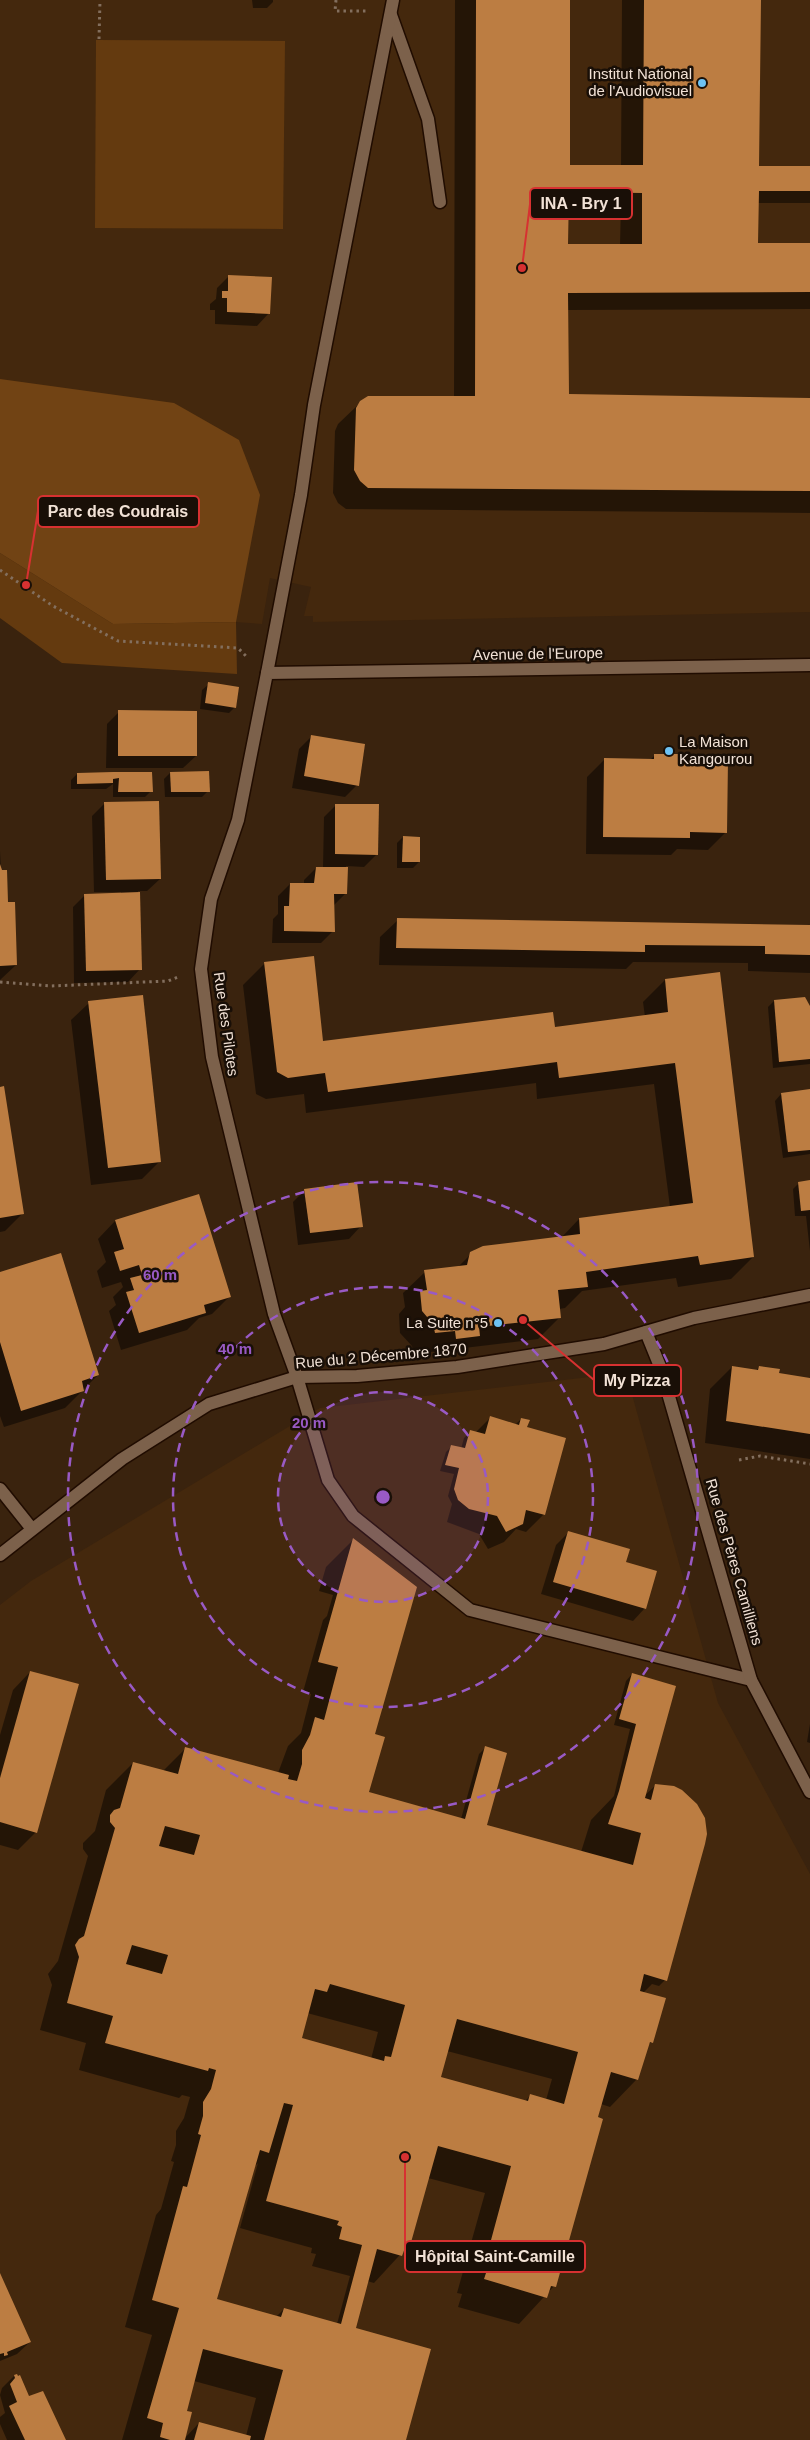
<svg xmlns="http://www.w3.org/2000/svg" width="810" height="2440" font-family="Arial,sans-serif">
	<rect width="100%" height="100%" fill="#3a230e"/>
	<!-- built -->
	<g fill="#44280d">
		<polygon points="0,0 810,0 810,612 313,622 313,616 304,616 311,587 270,578 262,624 236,622 0,553"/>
		<polygon points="607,1375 631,1391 718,1703 810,1874 810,2440 0,2440 0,1605 31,1581 320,1408"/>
	</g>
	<!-- green -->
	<g fill="#643a0f">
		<polygon points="96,40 285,41 283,229 95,228"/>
		<polygon points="0,553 113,624 236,622 237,674 62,663 0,618"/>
	</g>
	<!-- forest -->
	<polygon fill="#714314" points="0,379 174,403 239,440 260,495 236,622 113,624 0,553"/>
	<!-- shadow -->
	<g fill="#0007" fill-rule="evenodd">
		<polygon points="252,0 273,0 273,2 267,8 253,8"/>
		<path d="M455,0h114l-1,168 53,-1 1,-167h138l-2,169 52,-2v36h-53l-2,42h55v64l-242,1v86l242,3v114l-464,-4 -8,-6 -5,-10 2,-62 3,-7 23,-22 93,-5zM621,203l-1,42h-52v-41z"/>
		<polygon points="229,276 269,313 257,326 215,324 215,310 210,310 210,304 216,299 217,288"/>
		<polygon points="209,684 235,707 229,713 200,709 202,690"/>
		<polygon points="119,712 196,756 183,768 106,768 107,724"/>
		<polygon points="311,737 357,785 345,797 292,788 299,749"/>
		<polygon points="655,755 682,761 726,832 708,850 677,849 671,855 586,854 587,777 604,760 650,760"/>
		<polygon points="151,773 151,791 145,797 113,797 113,784 106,789 71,789 71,780 77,774"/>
		<polygon points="170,773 208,791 202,797 165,797 164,779"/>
		<polygon points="104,804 160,879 147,891 138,891 140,969 128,982 74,983 73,907 85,895 121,894 121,892 94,892 92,816"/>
		<polygon points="336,805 377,854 364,867 346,866 346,893 333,906 333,931 321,943 272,943 273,919 278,914 278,896 290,884 304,884 304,880 316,868 323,868 324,817"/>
		<polygon points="403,837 419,862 413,868 397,868 397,843"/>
		<polygon points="0,851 1,871 16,965 0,980"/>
		<polygon points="398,920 810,927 810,973 748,971 748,963 633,962 626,969 379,965 380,937"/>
		<polygon points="265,963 322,1042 554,1028 645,1017 643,1002 665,980 753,1257 731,1279 678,1287 676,1278 582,1291 565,1308 559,1309 560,1317 538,1339 414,1354 412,1346 400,1333 399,1314 405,1307 403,1293 425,1272 457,1268 476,1249 561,1238 579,1219 670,1207 654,1084 537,1099 536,1083 306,1113 304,1094 266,1099 256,1094 243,985"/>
		<polygon points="774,1001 810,1009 810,1064 773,1068 768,1007"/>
		<polygon points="89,1003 160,1161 142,1179 91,1185 71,1020"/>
		<polygon points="0,1088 22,1214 5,1231 0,1232"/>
		<polygon points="810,1090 810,1154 783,1158 775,1101 781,1094"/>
		<polygon points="810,1182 810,1251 806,1216 795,1216 793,1189 799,1183"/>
		<polygon points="305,1190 361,1226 349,1239 298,1245 293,1202"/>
		<polygon points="198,1195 230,1296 212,1314 199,1318 187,1330 121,1350 109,1311 116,1305 113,1297 123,1287 121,1282 102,1288 97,1271 106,1262 98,1239 115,1221"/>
		<polygon points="0,1273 98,1375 65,1408 4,1427 0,1416"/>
		<polygon points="732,1367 756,1371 759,1367 778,1374 810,1379 810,1459 705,1443 710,1389"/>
		<polygon points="490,1418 515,1425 521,1419 526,1428 544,1514 526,1532 516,1529 504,1542 488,1549 479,1534 447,1522 452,1504 448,1496 454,1474 440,1471 446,1452 452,1446 461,1449 464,1438 470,1432 475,1433"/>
		<polygon points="568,1533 625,1563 645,1608 633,1621 541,1594 556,1545"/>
		<path d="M353,1540l21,195 -6,58 93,26 18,-65 6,-6v78l96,26 10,-32 23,-24 16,-67 -16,-4 12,-44 6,-7 11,123 13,-12 9,195 -6,6 -7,-2 -9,9 8,49 -4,4 -10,33 -27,28 -9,-3 -47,182 -35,38 -61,-17 4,-13 -5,-1 28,-100 -57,-15 -19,67 -35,38 -7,-2 -12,46 50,113h-283l30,-105 -27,-8 31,-112 5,-6 13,-47 -3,-1 5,-16v-14l8,-13 6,-21 -8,-2 -3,3 -100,-28 7,-27 -46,-13 12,-45 -4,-11 10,-13 30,-105 -5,-7v-6l12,-12 11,-41 27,-27 30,8 23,-23 92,25 10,-27 13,-13 10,-39 -8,-2 20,-72 4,-4 6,-21 -14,-4 7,-24zM307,2013l71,19 -7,27 -71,-20zM447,2051l105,28 -6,21 -16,-4 -5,5 -85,-23zM258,2163l-18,65 72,20 -1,5 5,1 -4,12 38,10 -13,48 -53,-15 -8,8 -61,-17 39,-133zM194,2381l62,17 -10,38 -47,-13 -15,16 1,-27z"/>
		<polygon points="30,1672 36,1832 18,1850 0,1845 0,1735 13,1690"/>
		<polygon points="810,1724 810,1743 807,1742"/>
		<polygon points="0,2276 30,2342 17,2354 0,2361"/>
		<polygon points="14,2376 19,2377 29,2398 65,2440 7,2440 0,2424 0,2417 5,2413 0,2395 2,2388"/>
	</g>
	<!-- building -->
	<g fill="#bc7d42" fill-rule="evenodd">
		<path d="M476,0h94v165h73l1,-165h117l-2,166h51v25h-51l-1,52h52v49l-242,1 1,101 241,4v93l-442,-3 -8,-7 -6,-11 2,-62 4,-7 8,-5h107zM569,192l73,1v51h-74z"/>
		<polygon points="228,275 272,277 270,314 227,312 227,298 222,298 222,291 228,291"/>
		<polygon points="208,682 239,687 236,708 205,703"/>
		<polygon points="118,710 197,711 197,756 118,756"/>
		<polygon points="311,735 365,744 359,786 304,776"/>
		<polygon points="654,754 683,754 683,760 728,760 727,833 690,832 690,838 603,837 604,758 654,759"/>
		<polygon points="209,771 210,792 171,792 170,772"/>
		<polygon points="113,772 152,772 153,792 118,792 119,778 113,779 113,783 77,784 77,773"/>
		<polygon points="159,801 161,879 106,880 104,802"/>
		<polygon points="335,804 379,804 378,855 335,854"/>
		<polygon points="403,836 420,837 420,862 402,862"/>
		<polygon points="0,864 2,870 7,870 8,902 15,902 17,965 0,966"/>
		<polygon points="316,867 348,867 347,894 334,894 335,932 284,931 284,906 289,906 290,883 314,883"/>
		<polygon points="140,892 142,970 86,971 84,894"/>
		<polygon points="397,918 810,925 810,955 765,954 765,946 645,945 645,952 396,948"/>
		<polygon points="314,956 323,1041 553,1012 555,1027 668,1012 665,979 720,972 754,1257 700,1265 698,1256 586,1272 588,1287 558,1290 561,1318 479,1327 480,1336 456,1339 455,1331 435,1333 433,1324 422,1311 420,1291 427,1290 424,1270 467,1265 470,1252 483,1246 580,1234 579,1218 693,1203 675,1063 559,1078 557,1062 328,1092 325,1073 288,1078 277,1072 264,962"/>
		<polygon points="143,995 161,1162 108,1168 88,1001"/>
		<polygon points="805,997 810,1006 810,1059 779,1062 774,1000"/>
		<polygon points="4,1086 24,1214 0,1218 0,1087"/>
		<polygon points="810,1089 810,1150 788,1152 781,1093"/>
		<polygon points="810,1180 810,1210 801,1211 798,1182"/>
		<polygon points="357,1182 363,1227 310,1233 304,1189"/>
		<polygon points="199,1194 231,1297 204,1305 206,1313 139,1333 126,1292 134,1290 130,1278 142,1275 139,1265 120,1271 114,1252 124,1249 115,1220"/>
		<polygon points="61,1253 99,1375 82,1381 84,1391 21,1411 0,1342 0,1272"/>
		<polygon points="732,1366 758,1370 759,1366 780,1369 779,1373 810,1378 810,1434 726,1421"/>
		<polygon points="490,1416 519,1425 521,1418 530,1420 527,1427 566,1438 545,1515 526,1510 523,1524 506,1532 497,1516 469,1509 458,1500 454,1489 459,1468 445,1465 451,1445 465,1448 470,1430 485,1434"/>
		<polygon points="568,1531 630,1549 626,1562 657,1571 646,1609 553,1582"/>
		<path d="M353,1538l64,49 -42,147 10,3 -16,55 96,27 20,-73 22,7 -20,72 146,40 8,-32 -33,-9 11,-33 17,-67 -17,-5 13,-46 44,13 -31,112 6,2 4,-16 19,2 8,4 15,14 8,14 2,16 -2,10 -38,137 -23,-7 -4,17 26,7 -13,45 -3,-1 -12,38 -27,-8 -13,45 5,2 -47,168 -5,-1 -4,12 -63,-19 4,-12 -4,-1 27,-100 -73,-20 -28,100 -4,-1 -4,11 -25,-7 -21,79 75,21 -25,91h-142l19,-70 -80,-21 -16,62 5,1 -7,28h-15l-10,-3 3,-14 -16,-5 32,-110 -27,-8 31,-114 4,1 14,-52 -3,-1 5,-18v-14l8,-13 5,-19 -7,-2 -1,3 -103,-28 8,-27 -46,-13 12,-46 -4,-12 4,-6 5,-3 31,-108 -5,-6v-7l4,-5 6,-2 13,-46 45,12 7,-27 104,28 -1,4 9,2 5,-17v-14l8,-15 5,-18 9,3 14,-53 -20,-5zM165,1826l35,9 -6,20 -35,-9zM132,1945l36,10 -6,19 -36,-10zM330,1984l75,21 -14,52 -6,-1 -1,5 -82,-23 13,-49 12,3zM457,2019l121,33 -14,52 -34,-10 -2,7 -87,-24zM284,2103l9,2 -27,96 73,20 -2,4 5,2 -3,12 23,6 -21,79 -57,-16 -3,9 -64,-18 43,-149 9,3z"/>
		<polygon points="30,1671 79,1684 37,1833 0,1822 0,1778"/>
		<polygon points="0,2273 31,2342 7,2352 8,2355 4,2356 4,2353 0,2354"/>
		<polygon points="17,2374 18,2376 20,2375 29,2396 43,2391 66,2440 25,2440 9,2406 17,2402 10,2384 15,2378 14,2375"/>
		<polygon points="199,2422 251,2436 250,2440 194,2440"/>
	</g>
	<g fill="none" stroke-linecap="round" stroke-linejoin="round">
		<defs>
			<g id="lane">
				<polyline points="391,15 428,119 440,202"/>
				<polyline points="267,673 301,495 314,405 393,0"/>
				<polyline points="297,1377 328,1480 353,1516 470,1610 751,1680"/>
			</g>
			<g id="street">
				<polyline points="646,1332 661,1369 751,1680 810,1792"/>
				<polyline points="297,1377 274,1314 212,1057 201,969 211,899 238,820 267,673 810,665"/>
				<polyline points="0,1489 32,1529"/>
				<polyline points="0,1555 122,1459 209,1404 297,1377 357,1376 457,1367 604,1344 694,1318 810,1295"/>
			</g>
		</defs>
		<!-- lane casing -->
		<use href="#lane" stroke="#200c00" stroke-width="15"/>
		<!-- street casing -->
		<use href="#street" stroke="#200c00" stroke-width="15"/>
		<!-- path -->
		<g stroke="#836f5e" stroke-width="3" stroke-dasharray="2.5 4" stroke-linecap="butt">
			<polyline points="336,0 335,11 366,11"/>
			<polyline points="99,39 100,0"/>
			<polyline points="0,570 53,606 118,641 238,648 246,656"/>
			<polyline points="0,982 51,986 168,981 178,977"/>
			<polyline points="739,1460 760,1456 810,1464"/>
		</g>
		<!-- lane -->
		<use href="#lane" stroke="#7c614b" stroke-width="12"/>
		<!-- street -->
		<use href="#street" stroke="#7c614b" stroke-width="12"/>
	</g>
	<!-- distance rings -->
	<circle cx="383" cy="1497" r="105" fill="#995ac5" fill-opacity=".12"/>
	<g fill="none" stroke="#995ac5" stroke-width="2.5" stroke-dasharray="9 6">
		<circle cx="383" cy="1497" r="105"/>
		<circle cx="383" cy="1497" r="210"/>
		<circle cx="383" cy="1497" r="315"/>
	</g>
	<!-- markers -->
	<g fill="#6ec2f3" stroke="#190f07" stroke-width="2">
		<circle cx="702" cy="83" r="5"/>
		<circle cx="669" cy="751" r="5"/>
		<circle cx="498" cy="1323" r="5"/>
	</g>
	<g text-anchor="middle" stroke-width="5" stroke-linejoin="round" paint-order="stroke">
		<!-- poi labels -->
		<g font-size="15" fill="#f2e2d6" stroke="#190f07" text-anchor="end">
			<text x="692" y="79">Institut National<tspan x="692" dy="17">de l'Audiovisuel</tspan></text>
			<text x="679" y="747" text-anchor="start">La Maison<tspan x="679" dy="17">Kangourou</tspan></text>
			<text x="488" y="1328">La Suite n°5</text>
		</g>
		<!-- street labels -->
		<g font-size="15" fill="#f2e2d6" stroke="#190f07">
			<text transform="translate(538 654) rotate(-1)" y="5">Avenue de l'Europe</text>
			<text transform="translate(226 1024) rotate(82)" y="5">Rue des Pilotes</text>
			<text transform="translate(381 1356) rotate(-5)" y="5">Rue du 2 Décembre 1870</text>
			<text transform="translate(734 1562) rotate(74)" y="5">Rue des Pères Camilliens</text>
		</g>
	</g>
	<circle cx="383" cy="1497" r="8" fill="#995ac5" stroke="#190f07" stroke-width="2.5"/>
	<g font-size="15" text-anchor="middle" font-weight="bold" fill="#995ac5" stroke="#190f07" stroke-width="5" stroke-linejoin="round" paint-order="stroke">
		<text x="160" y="1280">60 m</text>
		<text x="235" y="1354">40 m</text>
		<text x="309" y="1428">20 m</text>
	</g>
	<!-- callouts -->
	<path fill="none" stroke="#d73131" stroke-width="2" d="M522 268L530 204M26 585L38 511M523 1320L594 1380M405 2157L405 2257"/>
	<g fill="#d73131" stroke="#190f07" stroke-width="2">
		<circle cx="522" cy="268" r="5"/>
		<circle cx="26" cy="585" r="5"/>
		<circle cx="523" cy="1320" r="5"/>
		<circle cx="405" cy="2157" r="5"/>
	</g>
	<g fill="#190f07" stroke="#d73131" stroke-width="2">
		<rect x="530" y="188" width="102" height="31" rx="5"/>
		<rect x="38" y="496" width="161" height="31" rx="5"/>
		<rect x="594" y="1365" width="87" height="31" rx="5"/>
		<rect x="405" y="2241" width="180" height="31" rx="5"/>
	</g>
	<g font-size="16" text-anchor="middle" font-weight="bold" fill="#f2e2d6">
		<text x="581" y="209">INA - Bry 1</text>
		<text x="118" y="517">Parc des Coudrais</text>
		<text x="637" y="1386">My Pizza</text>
		<text x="495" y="2262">Hôpital Saint-Camille</text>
	</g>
</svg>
